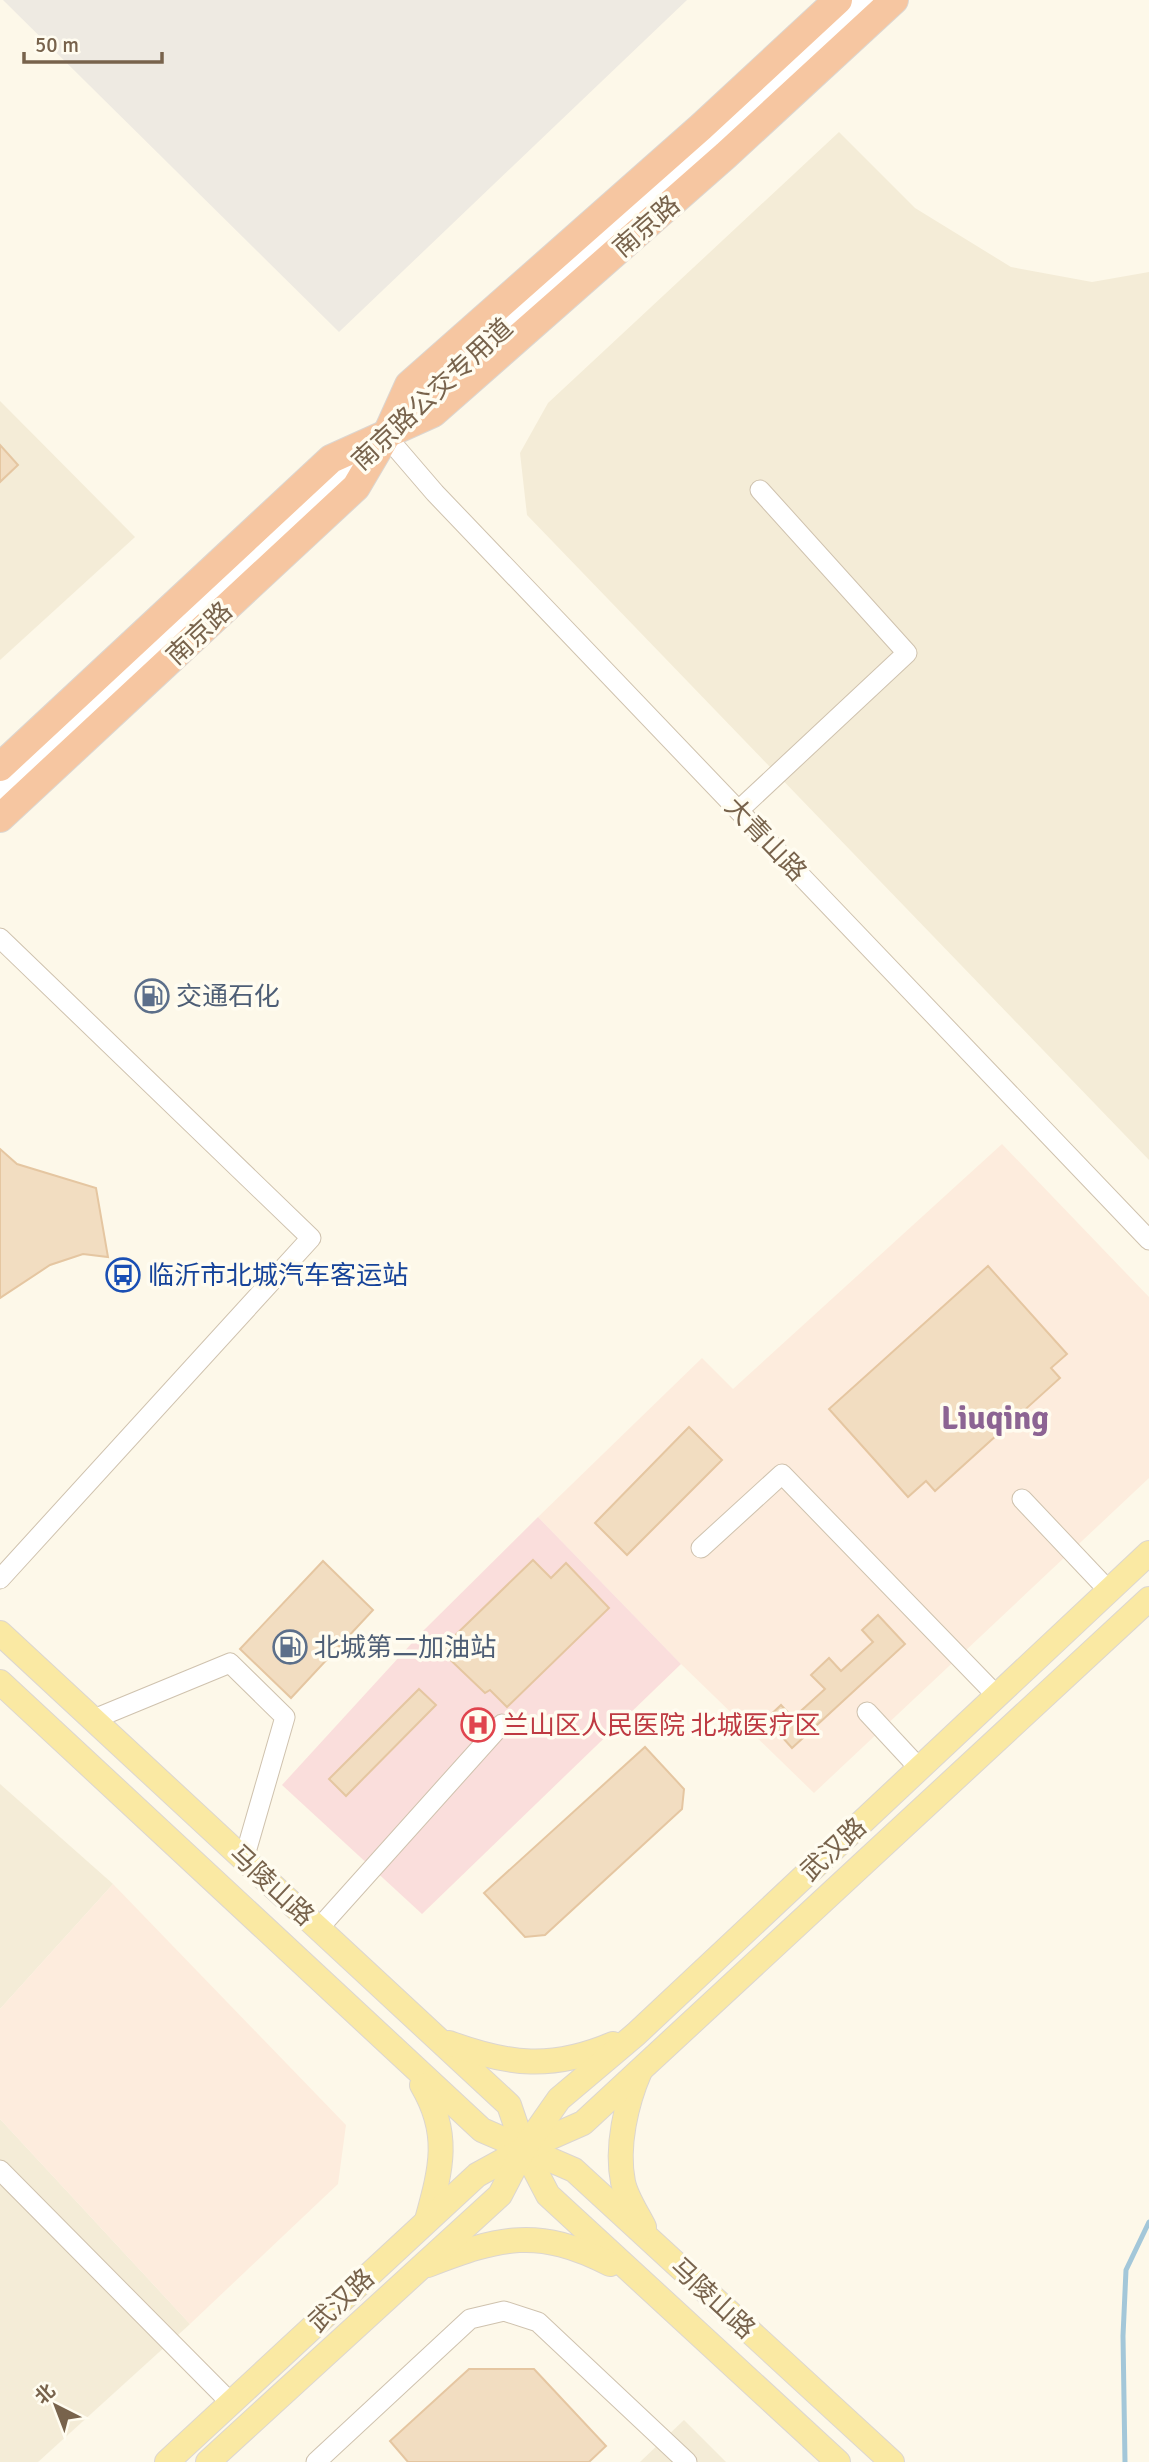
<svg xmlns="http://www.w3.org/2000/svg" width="1149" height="2462" font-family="Signika,'Noto Sans SC',sans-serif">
	<rect width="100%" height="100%" fill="#fdf8e9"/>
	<!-- residential -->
	<g fill="#f4ecd7">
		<polygon points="839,132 915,208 1011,267 1092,282 1149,272 1149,1160 527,515 520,453 548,403"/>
		<polygon points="0,401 135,537 0,660"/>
		<polygon points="0,1784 113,1884 0,2009"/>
		<polygon points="0,2119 190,2324 38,2462 0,2462"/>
		<polygon points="684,2420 726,2462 640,2462"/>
	</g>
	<!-- commercial -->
	<g fill="#fdecdd">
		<polygon points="1002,1144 1149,1297 1149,1478 814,1793 681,1664 538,1517 702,1358 733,1389"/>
		<polygon points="113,1884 346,2125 338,2184 190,2324 0,2119 0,2009"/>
	</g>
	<!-- industrial -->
	<polygon fill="#eeeae2" points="3,0 687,0 339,332"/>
	<!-- medical -->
	<polygon fill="#fadedc" points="538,1517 681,1664 422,1914 282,1785 422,1632"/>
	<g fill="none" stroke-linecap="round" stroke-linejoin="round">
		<!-- stream -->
		<polyline stroke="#a3c7d9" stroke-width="5" points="1125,2462 1123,2336 1126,2270 1149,2222"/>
	</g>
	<!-- building -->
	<g fill="#f2ddc1" stroke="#e5c6a1" stroke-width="2">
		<polygon points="0,445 18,465 0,482"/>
		<polygon points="0,1149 17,1164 96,1188 108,1257 83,1254 50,1265 0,1298"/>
		<polygon points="988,1266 1067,1354 1051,1368 1060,1378 935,1491 926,1481 908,1497 829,1409"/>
		<polygon points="689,1427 722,1460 627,1555 595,1523"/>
		<polygon points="533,1560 551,1578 566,1563 609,1608 507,1707 490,1690 485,1693 440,1650"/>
		<polygon points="323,1561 373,1610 291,1698 240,1649"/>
		<polygon points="878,1615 905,1644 792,1748 766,1719 781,1705 793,1718 825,1689 811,1675 829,1658 841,1671 873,1642 862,1630"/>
		<polygon points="419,1689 436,1705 346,1796 329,1779"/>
		<polygon points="645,1747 684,1789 682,1809 545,1935 525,1937 484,1893"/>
		<polygon points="469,2369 534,2369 606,2446 589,2462 408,2462 390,2441"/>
	</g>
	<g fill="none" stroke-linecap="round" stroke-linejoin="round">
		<defs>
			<g id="minor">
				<polyline points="403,420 864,0"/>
				<polyline points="386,436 435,493 1149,1240"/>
				<polyline points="0,790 368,452"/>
				<polyline points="739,810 907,653 760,490"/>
				<polyline points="0,938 311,1238 0,1579"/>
				<polyline points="1022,1499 1109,1591"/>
				<polyline points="701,1548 782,1474 997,1696"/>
				<polyline points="867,1712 919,1768"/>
				<polyline points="94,1719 230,1663 285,1717 244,1859"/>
				<polyline points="319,1928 502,1724"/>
				<polyline points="0,2170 231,2403"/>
				<polyline points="316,2462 470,2319 504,2311 538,2322 687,2462"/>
			</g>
			<g id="major">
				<polyline points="0,1633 509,2105 524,2149 548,2195 838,2462"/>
				<polyline points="0,1682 482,2130 574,2170 892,2462"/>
				<path d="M449,2043c60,22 103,27 164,1"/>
				<path d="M640,2071c-14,32 -24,76 -17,111 3,15 14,31 21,45"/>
				<path d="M422,2085c29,49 19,84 5,135"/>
				<path d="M428,2265c72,-28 110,-38 182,-1"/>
				<polyline points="167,2462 477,2175 524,2149 583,2123 1149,1599"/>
				<polyline points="208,2462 500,2195 524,2149 559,2099 636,2034 1149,1553"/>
			</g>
			<g id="highway">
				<polyline points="0,767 331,459 433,413 726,155 894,0"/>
				<polyline points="0,818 356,487 386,436 409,385 701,127 838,0"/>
			</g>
		</defs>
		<!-- minor casing -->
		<use href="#minor" stroke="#cfc2ae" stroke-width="21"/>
		<!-- major casing -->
		<use href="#major" stroke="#dcd6d0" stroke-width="26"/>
		<!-- highway casing -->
		<use href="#highway" stroke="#dcd6d0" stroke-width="30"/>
		<!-- minor -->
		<use href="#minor" stroke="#fff" stroke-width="19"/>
		<!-- major -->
		<use href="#major" stroke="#fae9a3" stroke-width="24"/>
		<!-- highway -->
		<use href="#highway" stroke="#f6c6a1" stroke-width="28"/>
	</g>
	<!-- icons -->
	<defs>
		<symbol id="fuel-ring" viewBox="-11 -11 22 22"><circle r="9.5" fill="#fffcf0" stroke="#5c6f8a" stroke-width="1.5"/><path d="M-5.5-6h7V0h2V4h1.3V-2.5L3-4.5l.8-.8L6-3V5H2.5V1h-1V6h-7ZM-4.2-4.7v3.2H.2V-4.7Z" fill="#5c6f8a"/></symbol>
		<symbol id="bus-ring" viewBox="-11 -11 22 22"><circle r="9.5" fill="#fffcf0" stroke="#1a4fb4" stroke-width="1.5"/><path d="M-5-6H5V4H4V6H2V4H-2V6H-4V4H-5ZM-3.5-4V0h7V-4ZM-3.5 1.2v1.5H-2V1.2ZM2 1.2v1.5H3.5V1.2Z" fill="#1a4fb4"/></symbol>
		<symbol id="hospital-ring" viewBox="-11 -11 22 22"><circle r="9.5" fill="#fffcf0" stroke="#e0444e" stroke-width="1.5"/><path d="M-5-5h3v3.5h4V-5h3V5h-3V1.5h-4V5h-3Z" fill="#e0444e"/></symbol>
	</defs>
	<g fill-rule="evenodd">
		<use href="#fuel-ring" x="133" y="977" width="38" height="38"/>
		<use href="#bus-ring" x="104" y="1256" width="38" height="38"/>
		<use href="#fuel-ring" x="271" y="1628" width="38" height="38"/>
		<use href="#hospital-ring" x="459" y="1706" width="38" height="38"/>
	</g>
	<g text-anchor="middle" stroke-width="7" stroke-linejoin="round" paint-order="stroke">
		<!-- street labels -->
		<g font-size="26" fill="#78634c" stroke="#fffcf0">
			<text transform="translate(646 226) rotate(-41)" y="9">南京路</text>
			<text transform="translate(432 394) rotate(-43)" y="9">南京路公交专用道</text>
			<text transform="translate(199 633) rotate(-43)" y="9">南京路</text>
			<text transform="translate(766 839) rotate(46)" y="9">大青山路</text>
			<text transform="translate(833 1849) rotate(-43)" y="9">武汉路</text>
			<text transform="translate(272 1885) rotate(43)" y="9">马陵山路</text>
			<text transform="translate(713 2298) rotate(43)" y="9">马陵山路</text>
			<text transform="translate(341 2300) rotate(-43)" y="9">武汉路</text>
		</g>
		<!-- service labels -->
		<g font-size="26" fill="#4e5e75" stroke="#fffcf0" text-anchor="start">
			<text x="176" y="1005">交通石化</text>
			<text x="314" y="1656">北城第二加油站</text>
		</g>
		<!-- transit labels -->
		<g font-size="26" fill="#164399" stroke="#fffcf0" text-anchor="start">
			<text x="148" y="1284">临沂市北城汽车客运站</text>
		</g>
		<!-- health labels -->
		<g font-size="26" fill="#be3a42" stroke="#fffcf0" text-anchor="start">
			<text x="503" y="1734">兰山区人民医院 北城医疗区</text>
		</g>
		<!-- district labels -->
		<g font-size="33" font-weight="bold" fill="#8c6493" stroke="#fffcf0">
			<text x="995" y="1429">Liuqing</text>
		</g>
	</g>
	<!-- north arrow -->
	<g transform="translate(56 2406) rotate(318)" stroke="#fffcf0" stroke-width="5" paint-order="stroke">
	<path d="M0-5L12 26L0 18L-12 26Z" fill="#78634c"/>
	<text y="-10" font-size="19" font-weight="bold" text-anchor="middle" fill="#78634c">北</text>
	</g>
	<!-- scale -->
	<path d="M24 52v10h138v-10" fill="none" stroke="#78634c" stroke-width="3.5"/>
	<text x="35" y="52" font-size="21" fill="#78634c" stroke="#fffcf0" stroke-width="5" paint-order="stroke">50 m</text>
</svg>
